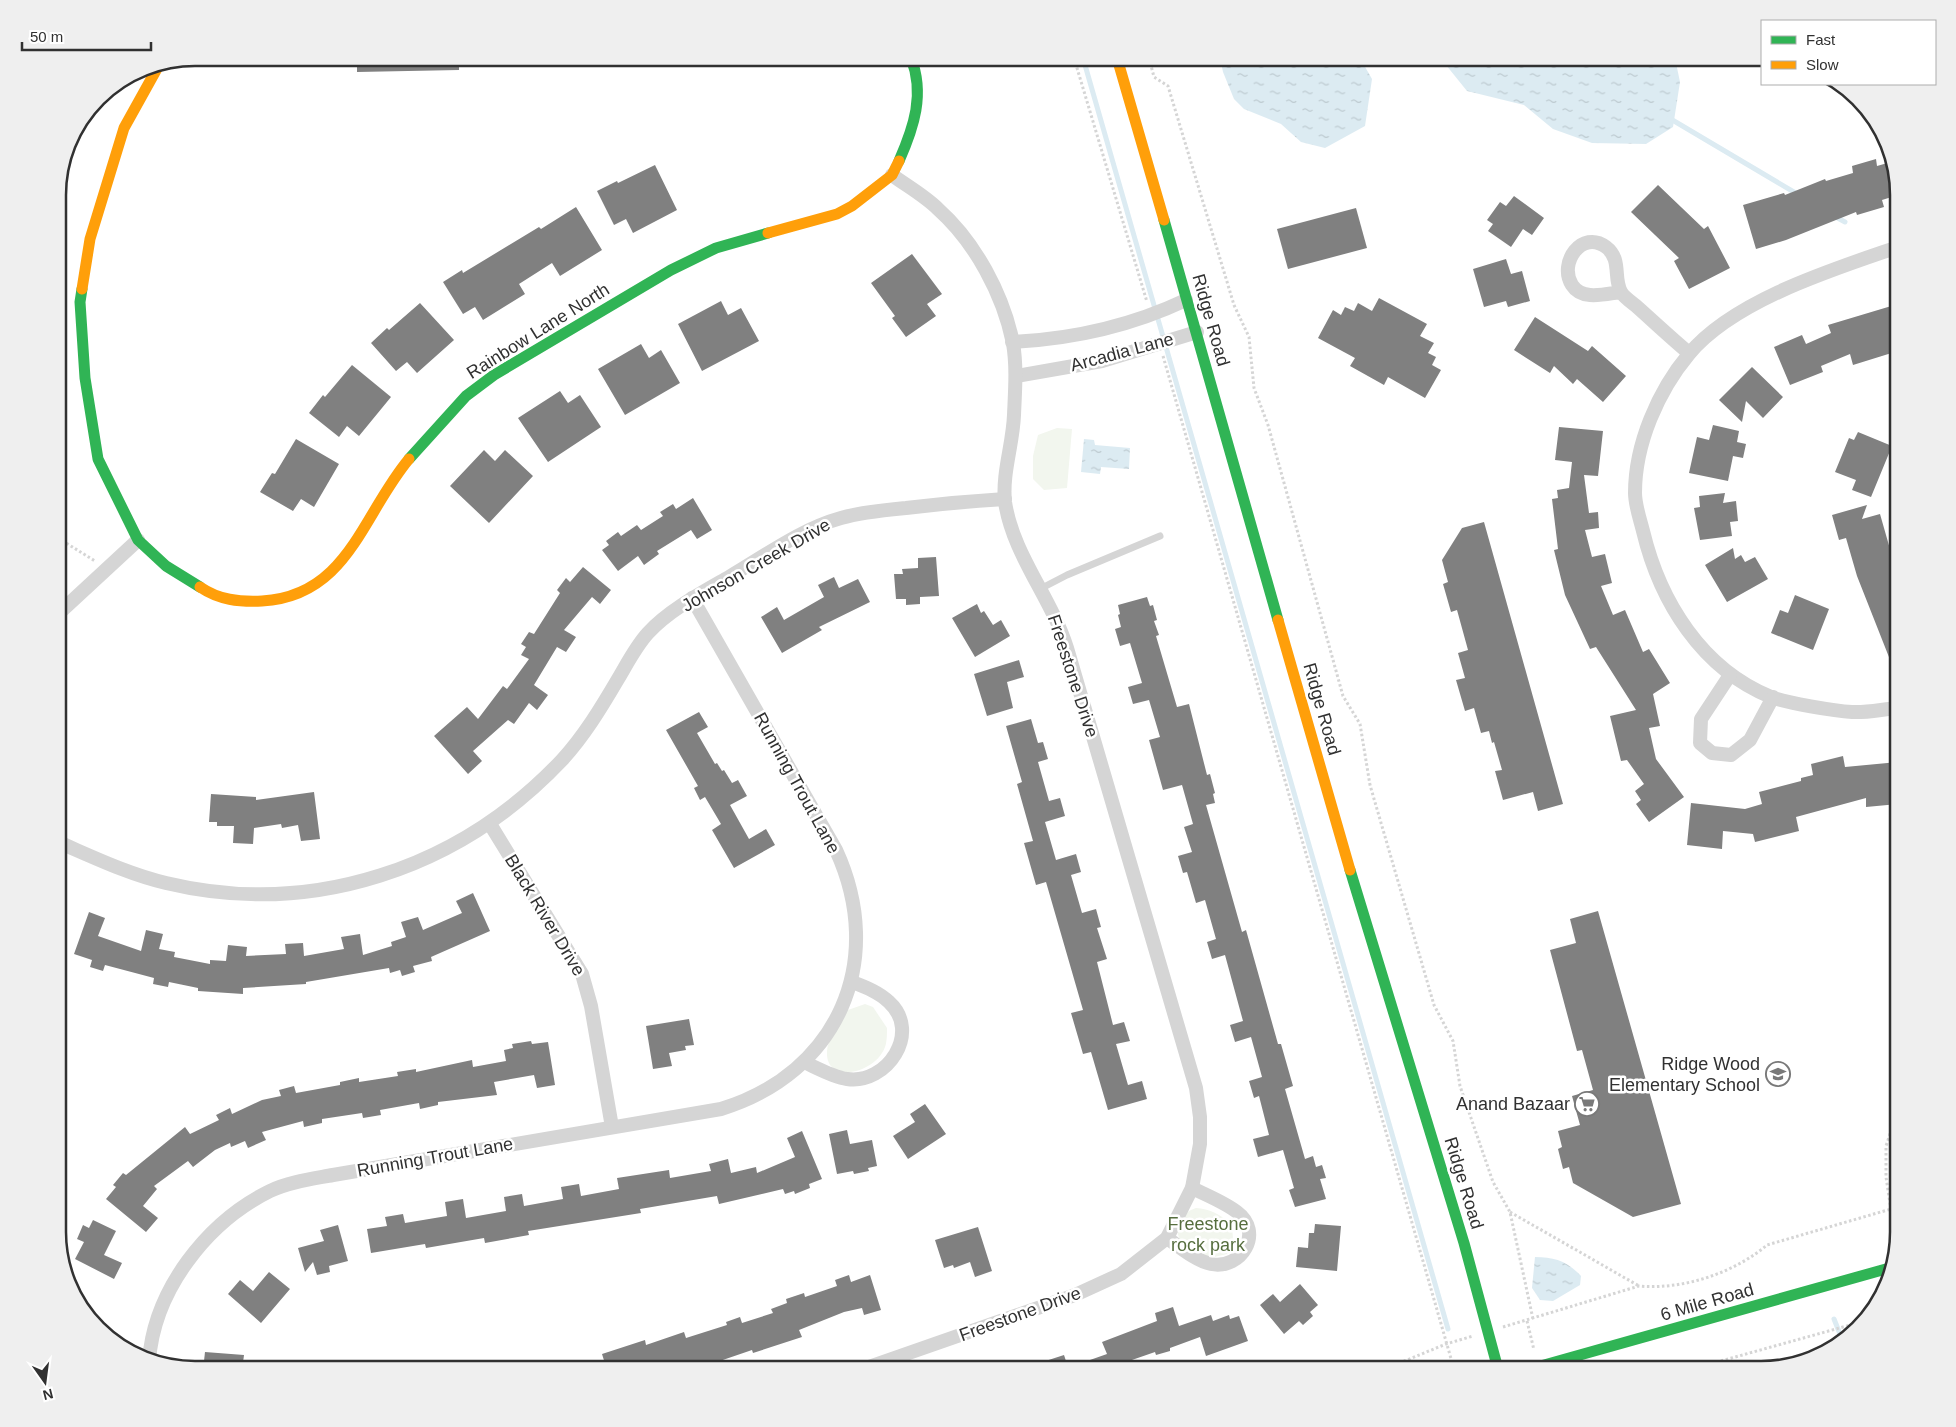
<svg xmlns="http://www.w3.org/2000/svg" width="1956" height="1427" font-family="Helvetica,sans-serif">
	<defs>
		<pattern id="water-ripples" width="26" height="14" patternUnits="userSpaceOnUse" patternTransform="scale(1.25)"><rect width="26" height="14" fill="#dcebf2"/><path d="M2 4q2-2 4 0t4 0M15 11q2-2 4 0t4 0" fill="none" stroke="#bdcad0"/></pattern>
	</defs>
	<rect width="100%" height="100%" fill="#fff"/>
	<!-- park -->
	<g fill="#f2f6ee">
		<polygon points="1057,428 1072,429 1067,488 1044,490 1033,479 1033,456 1038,435"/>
		<path d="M865,1004l8,3 14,21c0,6 0,14 -2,19 -9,26 -60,39 -58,4 1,-14 14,-29 21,-41z"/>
		<path d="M1196,1208c26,2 48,21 31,46l-17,4c-8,-4 -22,-9 -28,-16 -11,-14 0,-30 14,-34z"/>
	</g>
	<!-- water -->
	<g fill="url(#water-ripples)">
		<polygon points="1220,58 1360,58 1372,79 1365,126 1325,148 1301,142 1281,124 1244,109 1234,99 1223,72"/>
		<polygon points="1445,58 1675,58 1680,82 1673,127 1646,144 1592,143 1553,129 1524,105 1467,91 1446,65"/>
		<polygon points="1084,439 1094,440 1095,445 1130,448 1129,469 1101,467 1100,474 1081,472"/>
		<path d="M1535,1257c19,0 32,4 46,19l-1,9 -27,16 -13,-1 -8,-12z"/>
	</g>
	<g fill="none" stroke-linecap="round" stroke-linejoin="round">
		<!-- stream -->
		<g stroke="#dcebf2" stroke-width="5">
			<polyline points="1083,58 1448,1329"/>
			<polyline points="1669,118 1799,195"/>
			<polyline points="1834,216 1845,222"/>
			<polyline points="1834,1319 1842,1339"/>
		</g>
	</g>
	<!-- building -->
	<g fill="#808080">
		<polygon points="357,58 459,58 459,70 357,72"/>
		<polygon points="1876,159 1877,166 1891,162 1898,195 1882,200 1884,207 1857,215 1856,212 1786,240 1756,249 1743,205 1784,193 1785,195 1825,179 1826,181 1853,173 1852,166"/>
		<polygon points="655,165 677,210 633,233 626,219 614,225 597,191 617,181 618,183"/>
		<polygon points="1658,185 1704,229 1708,226 1730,268 1689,289 1674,261 1679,258 1631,212"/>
		<polygon points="1514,196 1544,218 1532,235 1523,229 1511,247 1488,231 1493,224 1487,220 1500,202 1506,206"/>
		<polygon points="576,207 602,250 560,276 552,263 519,284 525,294 483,320 475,307 463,314 443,282 462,270 463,273 539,227 541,229"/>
		<polygon points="1356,208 1367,248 1288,269 1277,229"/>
		<polygon points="912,254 942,294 927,304 936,316 906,337 892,318 895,316 871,283"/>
		<polygon points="1506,259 1511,274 1522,271 1530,301 1508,307 1506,301 1484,307 1473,269"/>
		<polygon points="1379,298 1427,324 1420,336 1434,343 1428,353 1436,357 1432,365 1441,370 1425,398 1388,377 1384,385 1350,366 1355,358 1318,338 1333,310 1341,315 1345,307 1354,311 1358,303 1372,311"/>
		<polygon points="721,301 728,315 741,308 759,341 702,371 678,324"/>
		<polygon points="420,303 454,340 417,373 407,362 396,371 371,343 387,328 389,330"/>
		<polygon points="1898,304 1898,351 1853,365 1850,354 1821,366 1823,372 1790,385 1774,347 1802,335 1806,344 1831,333 1828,325"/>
		<polygon points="1535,317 1588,351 1592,346 1626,376 1603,402 1577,379 1573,384 1554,366 1550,373 1514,350"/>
		<polygon points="641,344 649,358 661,350 680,383 625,415 598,369"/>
		<polygon points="352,365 391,397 359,436 347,426 339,437 309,413 323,395 325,397"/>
		<polygon points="1752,367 1783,397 1763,418 1746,401 1742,422 1719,400"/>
		<polygon points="560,391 568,403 580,395 601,427 548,462 518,418"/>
		<polygon points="1713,425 1739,431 1737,442 1746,444 1743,458 1733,456 1728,481 1689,473 1697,437 1709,440"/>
		<polygon points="1559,427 1603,431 1598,476 1584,475 1589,513 1598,512 1599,528 1585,530 1592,557 1605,554 1612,583 1601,586 1613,615 1625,610 1643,652 1649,649 1670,683 1653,694 1660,726 1649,728 1656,759 1684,797 1649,822 1636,804 1641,800 1635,791 1644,784 1627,760 1621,761 1610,716 1636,710 1596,647 1590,649 1565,595 1554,550 1558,549 1552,499 1558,498 1557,490 1569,488 1572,462 1555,460"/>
		<polygon points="1858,432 1892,446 1871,497 1852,490 1856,480 1835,472 1849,438 1854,440"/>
		<polygon points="296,439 339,464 314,507 301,499 293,511 260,492 272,473 275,474"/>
		<polygon points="484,450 495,461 505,450 533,476 489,523 450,486"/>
		<polygon points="1725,493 1723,503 1736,501 1738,521 1730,522 1732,536 1700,540 1694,508 1700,507 1699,496"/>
		<polygon points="693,498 712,530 697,539 691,530 657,551 659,554 644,565 638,556 618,571 602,550 609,545 606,541 618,532 621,536 637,525 641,530 663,516 660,512 673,504 676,509"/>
		<polygon points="1867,505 1862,519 1880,514 1898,577 1898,680 1857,576 1846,538 1839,540 1832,515"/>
		<polygon points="1484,522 1563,804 1538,811 1533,792 1503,800 1495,771 1502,770 1494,742 1492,743 1489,731 1481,733 1474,708 1465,711 1456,680 1465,678 1458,653 1468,650 1457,610 1451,612 1443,584 1448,582 1442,560 1462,528"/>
		<polygon points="1733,548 1735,559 1741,555 1745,562 1755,557 1768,579 1727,602 1705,565"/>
		<polygon points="936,557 939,596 920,597 920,604 906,605 906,599 896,599 894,574 903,574 902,569 918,568 918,558"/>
		<polygon points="583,567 611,590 600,604 592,597 564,630 576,637 566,652 557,647 534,685 548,695 537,710 529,703 514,724 508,720 473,751 482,761 468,774 434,736 467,707 478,719 503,686 507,689 529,659 521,655 526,647 521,644 529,632 534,634 560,593 557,590 566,578 570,582"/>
		<polygon points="834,577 839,588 858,579 870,602 819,627 822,630 782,653 761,617 777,607 784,620 824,597 818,585"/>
		<polygon points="1795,595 1829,609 1813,650 1771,633 1780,610 1788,613"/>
		<polygon points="1147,597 1150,606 1153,605 1157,620 1154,621 1159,635 1156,636 1177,707 1189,704 1207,775 1210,774 1215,793 1213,794 1215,803 1206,805 1242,932 1246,930 1278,1044 1281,1044 1293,1086 1285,1089 1305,1159 1313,1156 1316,1167 1322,1165 1326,1178 1320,1179 1326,1199 1295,1207 1289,1190 1294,1188 1283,1150 1258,1157 1253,1139 1269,1135 1259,1096 1254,1098 1249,1081 1262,1077 1251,1037 1235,1042 1230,1025 1243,1021 1225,955 1212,959 1207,942 1216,939 1205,900 1196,903 1187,872 1183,873 1178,856 1192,852 1184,827 1193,824 1182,785 1163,790 1149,740 1160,737 1149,700 1133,704 1128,687 1142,683 1130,643 1120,646 1115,629 1121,627 1118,615 1120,614 1118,605"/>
		<polygon points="977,604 981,613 984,611 993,625 1001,620 1010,636 975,657 952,618"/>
		<polygon points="1019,660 1024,677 1007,682 1013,708 987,716 974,674"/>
		<polygon points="699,712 708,727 697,733 715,764 717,763 722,771 724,770 732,783 738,780 747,796 730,805 749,839 766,829 775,845 734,868 712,830 721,824 705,797 700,800 694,788 698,786 666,730"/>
		<polygon points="1031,719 1038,743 1043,742 1048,759 1038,762 1049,801 1060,798 1065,816 1045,822 1056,860 1076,854 1081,872 1071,875 1082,913 1096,909 1101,927 1097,928 1107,959 1097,962 1113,1025 1124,1022 1130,1041 1116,1044 1128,1085 1142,1081 1147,1099 1108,1110 1091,1052 1083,1054 1071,1013 1083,1010 1046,882 1036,885 1024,843 1033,841 1017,784 1022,782 1006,726"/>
		<polygon points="1843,756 1845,767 1898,762 1898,804 1866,807 1866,798 1796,817 1799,831 1755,842 1753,834 1723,831 1722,849 1687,845 1691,803 1745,809 1762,804 1759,792 1801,781 1801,778 1813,775 1811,764"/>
		<polygon points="314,792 320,839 301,841 298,825 282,828 281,824 254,828 253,844 233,843 234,826 217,826 217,822 209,822 211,794 256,797 256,800"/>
		<polygon points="473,893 490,931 431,957 432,961 413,966 415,972 402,976 400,970 390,973 389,968 306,982 306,984 243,988 243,994 198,991 198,988 169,982 168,987 153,984 154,978 105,965 103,971 90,967 92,960 74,954 89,912 105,918 98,936 141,951 146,930 163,934 159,949 175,952 174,957 210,964 210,960 226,961 228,945 247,947 246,956 286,954 285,944 303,943 304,956 344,949 341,937 360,934 363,955 392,946 391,942 406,937 401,922 418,917 423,930 462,913 456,901"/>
		<polygon points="1598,911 1681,1204 1633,1217 1573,1183 1569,1167 1563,1169 1558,1149 1562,1147 1558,1131 1580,1125 1572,1096 1593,1090 1582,1050 1577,1051 1550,950 1576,943 1570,919"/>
		<polygon points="689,1019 694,1045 685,1046 686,1050 669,1053 672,1066 653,1069 646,1026"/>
		<polygon points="531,1041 532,1044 548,1042 555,1085 537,1088 534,1075 494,1082 497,1095 438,1102 438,1105 420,1109 419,1103 380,1110 381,1115 363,1118 362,1113 322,1119 322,1123 304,1127 303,1121 262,1132 266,1140 248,1148 245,1141 231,1147 230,1143 215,1150 193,1167 188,1161 154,1186 157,1189 143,1206 158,1218 146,1232 106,1199 116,1187 113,1185 123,1173 126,1175 185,1127 190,1134 219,1120 216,1115 230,1108 232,1114 262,1100 281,1096 279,1090 294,1086 296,1093 340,1085 340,1082 359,1078 359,1082 398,1076 397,1072 416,1069 416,1072 472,1060 473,1067 506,1061 504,1050 513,1048 512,1044"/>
		<polygon points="925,1104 946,1134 908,1159 893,1136 915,1122 910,1114"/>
		<polygon points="847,1130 850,1144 872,1140 877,1166 868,1168 869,1171 854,1174 853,1171 837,1174 829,1134"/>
		<polygon points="802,1131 822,1179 809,1184 810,1188 795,1194 794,1191 785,1194 783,1189 719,1204 717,1196 640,1209 641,1213 528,1231 529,1235 485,1243 484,1238 426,1248 425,1244 371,1253 367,1229 387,1226 385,1217 403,1214 405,1223 447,1216 445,1202 463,1199 466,1218 506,1211 504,1197 522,1194 524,1206 563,1199 561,1187 579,1184 581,1196 619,1189 617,1178 669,1170 670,1178 711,1171 709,1164 728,1159 731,1173 756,1167 757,1173 795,1157 787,1138"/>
		<polygon points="93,1220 116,1231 104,1255 122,1263 114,1279 75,1259 84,1242 77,1239 83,1225 89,1228"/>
		<polygon points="1315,1224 1341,1226 1337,1271 1296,1267 1298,1247 1308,1248 1309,1233 1314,1233"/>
		<polygon points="338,1225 348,1261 329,1266 330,1272 317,1275 313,1262 305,1272 298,1248 324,1241 320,1230"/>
		<polygon points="978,1227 992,1271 975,1277 970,1262 954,1268 953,1265 944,1268 935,1240"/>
		<polygon points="269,1272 290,1289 261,1323 228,1294 240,1280 253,1291"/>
		<polygon points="849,1275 851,1282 870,1275 881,1310 864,1315 862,1308 844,1312 799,1330 802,1337 753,1353 752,1350 714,1363 715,1367 707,1370 697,1370 696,1365 683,1370 607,1370 602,1354 645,1340 646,1345 684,1332 686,1338 727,1325 726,1322 740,1317 742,1323 773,1313 771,1309 787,1303 786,1299 804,1293 805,1297 837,1286 835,1280"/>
		<polygon points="1300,1284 1318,1305 1310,1312 1313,1316 1303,1325 1299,1321 1284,1334 1260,1305 1273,1294 1280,1302"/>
		<polygon points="1173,1307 1179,1326 1211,1315 1213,1321 1229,1315 1230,1319 1239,1316 1248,1341 1206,1356 1200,1337 1170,1348 1170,1351 1156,1355 1155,1352 1129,1361 1132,1370 1070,1370 1070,1367 1107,1354 1102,1342 1157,1321 1155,1313"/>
		<polygon points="205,1352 244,1355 242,1370 203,1370"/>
		<polygon points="1064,1355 1069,1370 1027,1370 1027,1367"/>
	</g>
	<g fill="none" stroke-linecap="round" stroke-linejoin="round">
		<!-- path -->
		<g stroke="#d5d5d5" stroke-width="3" stroke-dasharray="2.5 2.5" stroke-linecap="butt">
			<polyline points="1074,58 1147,302"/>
			<polyline points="1149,58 1154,77 1168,86 1234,305 1249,337 1254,388 1268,425 1343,696 1360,724 1370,785 1434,1005 1453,1041 1460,1086 1493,1182 1510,1212 1533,1319"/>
			<polyline points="1163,356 1454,1369"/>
			<polyline points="58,538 95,561"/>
			<polyline points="1891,1210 1886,1177 1886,1146 1898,1110"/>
			<polyline points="1510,1212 1639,1286"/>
			<polyline points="1527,1321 1534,1350"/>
			<path d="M1503,1327l136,-41c44,4 95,-13 128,-41l131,-38"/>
			<polyline points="1385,1369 1446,1344 1473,1336"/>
			<polyline points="1692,1369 1861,1322"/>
		</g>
		<!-- lane -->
		<polyline stroke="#d5d5d5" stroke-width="7" points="1040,589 1067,575 1160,536"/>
		<!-- street -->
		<g stroke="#d5d5d5" stroke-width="14">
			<path d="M1898,247c-64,22 -164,53 -209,107 -31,37 -54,90 -54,139 0,12 5,26 8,38 17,71 59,138 128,166 15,6 64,14 81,15 15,1 31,-3 46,-4"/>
			<path d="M1621,292c-16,2 -39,9 -49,-7 -14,-22 10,-56 34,-38 16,12 7,31 15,45 3,5 10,10 14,13 18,16 36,33 54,48"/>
			<path d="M1012,342c62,-3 119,-16 174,-42"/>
			<polyline points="1016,376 1102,361 1197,332"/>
			<polyline points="58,614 138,540"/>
			<polyline points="1730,675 1701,719 1700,743 1712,753 1731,755 1750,740 1773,697"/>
			<polyline points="490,824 582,974 591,1006 612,1127"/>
			<path d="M58,842c35,15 70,32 108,41 146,35 293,-14 396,-123 22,-24 39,-52 56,-81 9,-15 18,-33 30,-46 21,-23 55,-41 81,-56 36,-21 72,-48 112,-59 21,-6 44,-8 65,-10 33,-4 66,-7 99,-9"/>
			<path d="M804,1062c13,6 29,15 43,17 40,6 75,-47 42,-77 -10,-10 -24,-15 -37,-20"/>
			<path d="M1167,1238c13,9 29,23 44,26 31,6 53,-32 26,-52 -13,-10 -31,-17 -45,-24"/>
			<path d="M149,1361c5,-71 58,-139 121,-170 19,-9 42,-12 63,-16l388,-66c117,-36 166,-148 115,-259l-144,-252"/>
			<path d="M863,1369l212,-74 46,-21 46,-36 25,-50 8,-44v-27l-4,-29 -129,-440c-16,-51 -54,-93 -62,-146 -3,-29 8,-58 9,-87 1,-24 3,-48 -1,-72 -10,-49 -38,-101 -75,-134 -13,-13 -31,-23 -46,-34"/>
		</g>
		<!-- fast -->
		<g stroke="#30b455" stroke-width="11">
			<path d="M899,161c15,-34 26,-67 12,-103"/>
			<polyline points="1164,220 1278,620"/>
			<polyline points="82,289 80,302 85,378 98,459 138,540 166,566 200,587"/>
			<polyline points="409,459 466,396 494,375 671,270 716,248 768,233"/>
			<polyline points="1350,870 1464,1243 1498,1369"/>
			<polyline points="1530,1369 1893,1267"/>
		</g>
		<!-- slow -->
		<g stroke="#ff9f0a" stroke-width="11">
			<polyline points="1117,58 1164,220"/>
			<polyline points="768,233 837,214 852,206 892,175 899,161"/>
			<polyline points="82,289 90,239 124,128 159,65"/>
			<path d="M200,587c19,13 39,15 62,14 86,-5 100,-86 147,-142"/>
			<polyline points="1278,620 1350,870"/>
		</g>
	</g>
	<!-- icons -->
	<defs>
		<symbol id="school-ring" viewBox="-11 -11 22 22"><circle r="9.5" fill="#fff" stroke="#797979" stroke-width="1.5"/><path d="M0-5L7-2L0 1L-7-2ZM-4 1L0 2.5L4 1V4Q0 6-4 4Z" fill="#797979"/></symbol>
		<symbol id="supermarket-ring" viewBox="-11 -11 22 22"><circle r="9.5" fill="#fff" stroke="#797979" stroke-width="1.5"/><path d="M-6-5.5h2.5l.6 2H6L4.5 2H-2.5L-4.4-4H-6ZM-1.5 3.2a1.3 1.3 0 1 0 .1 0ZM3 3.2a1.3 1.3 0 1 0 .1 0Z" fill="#797979"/></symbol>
	</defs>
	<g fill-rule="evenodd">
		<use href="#school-ring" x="1764" y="1060" width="28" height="28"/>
		<use href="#supermarket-ring" x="1573" y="1090" width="28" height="28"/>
	</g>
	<g text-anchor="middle" stroke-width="5" stroke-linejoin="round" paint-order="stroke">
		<!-- street labels -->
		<g font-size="18" fill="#313131" stroke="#fff">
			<text transform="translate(1211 320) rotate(74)" y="6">Ridge Road</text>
			<text transform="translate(538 331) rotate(-32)" y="6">Rainbow Lane North</text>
			<text transform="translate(1122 352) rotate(-15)" y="6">Arcadia Lane</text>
			<text transform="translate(756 565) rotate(-30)" y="6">Johnson Creek Drive</text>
			<text transform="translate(1073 676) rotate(72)" y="6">Freestone Drive</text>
			<text transform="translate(1322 709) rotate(74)" y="6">Ridge Road</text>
			<text transform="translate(797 783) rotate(61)" y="6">Running Trout Lane</text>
			<text transform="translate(545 915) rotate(59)" y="6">Black River Drive</text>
			<text transform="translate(435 1157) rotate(-10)" y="6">Running Trout Lane</text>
			<text transform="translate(1464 1183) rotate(73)" y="6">Ridge Road</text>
			<text transform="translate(1707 1302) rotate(-16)" y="6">6 Mile Road</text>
			<text transform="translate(1020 1314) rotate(-20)" y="6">Freestone Drive</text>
		</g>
		<!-- poi labels -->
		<g font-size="18" fill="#313131" stroke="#fff" text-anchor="end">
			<text x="1760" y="1070">Ridge Wood<tspan x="1760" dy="21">Elementary School</tspan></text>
			<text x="1570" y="1110">Anand Bazaar</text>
		</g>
		<!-- park labels -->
		<g font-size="18" fill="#566e3e" stroke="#fff">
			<text x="1208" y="1230">Freestone<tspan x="1208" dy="21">rock park</tspan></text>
		</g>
	</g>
	<!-- crop -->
	<path d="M0 0H1956V1427H0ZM195 66H1761A129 129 0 0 1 1890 195V1232A129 129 0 0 1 1761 1361H195A129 129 0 0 1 66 1232V195A129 129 0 0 1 195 66Z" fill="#efefef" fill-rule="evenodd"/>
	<path fill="none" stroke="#313131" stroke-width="2.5" d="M195 66H1761A129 129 0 0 1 1890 195V1232A129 129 0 0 1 1761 1361H195A129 129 0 0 1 66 1232V195A129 129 0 0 1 195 66Z"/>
	<!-- legend -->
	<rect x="1761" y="20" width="175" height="65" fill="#ffffff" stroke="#adadad"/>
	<rect x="1771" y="36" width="25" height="8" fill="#30b455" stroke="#adadad"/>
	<text x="1806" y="45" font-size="15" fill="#313131">Fast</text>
	<rect x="1771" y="61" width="25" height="8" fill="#ff9f0a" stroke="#adadad"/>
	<text x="1806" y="70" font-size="15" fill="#313131">Slow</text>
	<!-- north arrow -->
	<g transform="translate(45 1382) rotate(166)" stroke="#ffffff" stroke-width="4" paint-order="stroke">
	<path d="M0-4L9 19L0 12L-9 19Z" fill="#313131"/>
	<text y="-8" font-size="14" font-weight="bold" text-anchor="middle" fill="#313131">N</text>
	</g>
	<!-- scale -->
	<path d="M22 42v8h129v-8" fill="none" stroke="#313131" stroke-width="2.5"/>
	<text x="30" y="42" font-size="15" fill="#313131" stroke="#ffffff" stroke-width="4" paint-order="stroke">50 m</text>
</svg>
